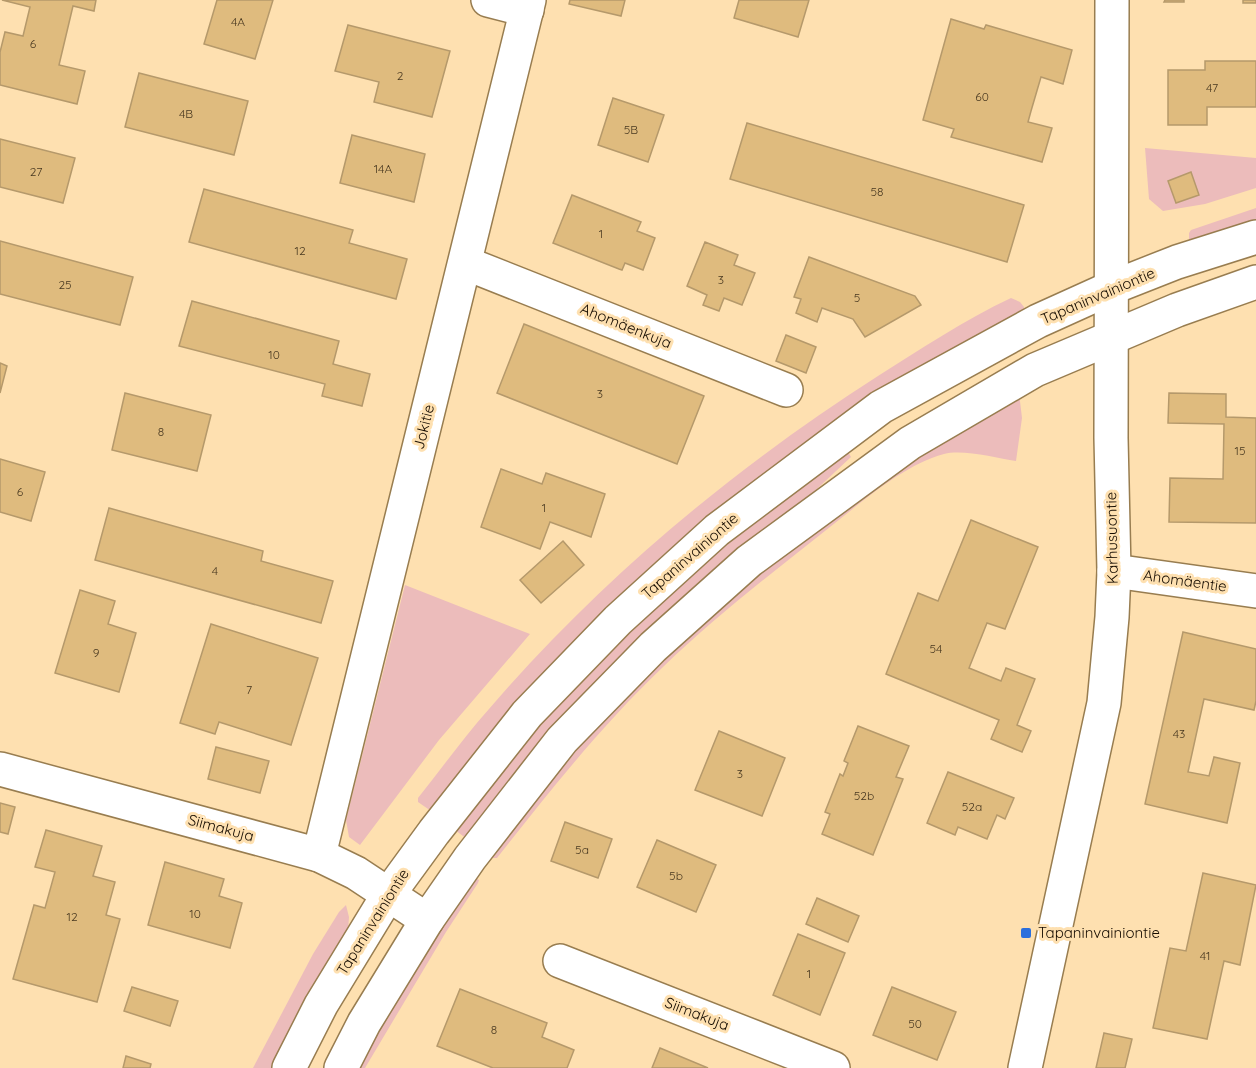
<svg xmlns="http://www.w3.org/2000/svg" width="1256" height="1068" font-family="Quicksand,sans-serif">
	<rect width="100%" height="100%" fill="#fee0b0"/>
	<!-- green -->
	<g fill="#ecbcbb">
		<polygon points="1145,148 1256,158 1256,188 1205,204 1163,211 1149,199"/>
		<polygon points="1256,208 1256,220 1189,242 1189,233 1191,230"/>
		<path d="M1011,298l9,4 4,5 -1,5 -126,73 -466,426 -13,-9v-4c24,-30 46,-61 71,-89 112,-130 245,-241 389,-333 43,-27 86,-56 133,-78z"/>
		<path d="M1019,393l3,25 -6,43c-20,-3 -53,-12 -72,-7 -41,11 -82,48 -114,73 -57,45 -114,89 -167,140 -61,58 -114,125 -166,191h-5l-6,-3 36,-49 135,-148 162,-138z"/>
		<polygon points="845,447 851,457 804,501 467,839 451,827 483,784 659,596"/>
		<polygon points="405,585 530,634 439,740 360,845 349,837 346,820"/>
		<polygon points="474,877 479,880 478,883 446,932 365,1068 352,1068"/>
		<polygon points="346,905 349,917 348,931 277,1068 253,1068 313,954 339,912"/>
	</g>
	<!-- building -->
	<g fill="#dfbb7e" stroke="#b5996b" stroke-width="1.5">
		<polygon points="2,0 96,0 94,11 73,6 59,65 85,71 77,104 0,85 0,52 5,32 23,36 30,7"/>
		<polygon points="217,0 273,0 255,59 204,44"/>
		<polygon points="570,0 625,0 621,16 569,4"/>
		<polygon points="739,0 809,0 798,37 734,18"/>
		<polygon points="1165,0 1184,0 1184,2 1164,2"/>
		<rect x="1243" y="0" width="13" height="3"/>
		<polygon points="951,19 984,29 986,25 1072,50 1063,84 1041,77 1031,111 1028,122 1052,128 1042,162 951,137 954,129 923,120"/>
		<polygon points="348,25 450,51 432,117 374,102 379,82 335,71"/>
		<polygon points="1205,61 1256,61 1256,107 1207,107 1207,125 1168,125 1168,70 1205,70"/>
		<polygon points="139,73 248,101 234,155 125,127"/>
		<polygon points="613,98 664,115 648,162 598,145"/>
		<polygon points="747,123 1024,205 1007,262 730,179"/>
		<polygon points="352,135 425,154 414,202 340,183"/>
		<polygon points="0,139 75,158 63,203 0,187"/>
		<polygon points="1191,172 1199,195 1176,203 1168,181"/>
		<polygon points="204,189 353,230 349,243 407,259 396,299 189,242"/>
		<polygon points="572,195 641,222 637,231 655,238 643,270 625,263 622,270 619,269 553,243"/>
		<polygon points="0,241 133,277 120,325 0,294"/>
		<polygon points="705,242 738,255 734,265 755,273 742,305 724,298 719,311 703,305 707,295 687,286"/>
		<polygon points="809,257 915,296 921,305 865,337 853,319 822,308 817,322 796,313 801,299 794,297"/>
		<polygon points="192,301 339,341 333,364 370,374 362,406 322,396 325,384 179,346"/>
		<polygon points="524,324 704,396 677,464 497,393"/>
		<polygon points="786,335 816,347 806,373 776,361"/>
		<polygon points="0,363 7,366 0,393"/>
		<polygon points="125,393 211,415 197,471 112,450"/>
		<polygon points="1169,393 1226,394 1226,417 1256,418 1256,523 1169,522 1170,478 1223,479 1224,424 1168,423"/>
		<polygon points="0,459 45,472 31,521 0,512"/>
		<polygon points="501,469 542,484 546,473 605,494 591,537 550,522 540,549 481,527"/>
		<polygon points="109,508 263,551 261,561 333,581 321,623 95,560"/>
		<polygon points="971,520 1038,547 1005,629 987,623 969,668 1001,681 1006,668 1035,679 1017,725 1031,731 1022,752 991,739 999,720 886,674 918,593 938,601"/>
		<polygon points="563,541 584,565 541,603 520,580"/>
		<polygon points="80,590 115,601 108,624 136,633 119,692 55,673"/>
		<polygon points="211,624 318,658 291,745 219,722 215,734 180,723"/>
		<polygon points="1183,632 1256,649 1256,701 1254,710 1204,699 1188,772 1209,776 1214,757 1240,763 1227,823 1145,804"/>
		<polygon points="858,726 909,746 896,777 903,779 873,855 822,834 830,814 825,812 840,774 843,776 848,763 844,761"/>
		<polygon points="719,731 785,758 762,816 695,790"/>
		<polygon points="216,747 269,761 260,793 208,779"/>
		<polygon points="948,772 1014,798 1005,819 997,815 987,839 958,827 955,835 927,823"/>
		<polygon points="0,803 15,807 8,834 0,832"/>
		<polygon points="565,822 612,839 598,878 551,861"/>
		<polygon points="46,830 102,846 93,876 115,882 106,915 120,919 97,1002 13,979 34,905 45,908 55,872 35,867"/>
		<polygon points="657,840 716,865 696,912 637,887"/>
		<polygon points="165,862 224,879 219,896 242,903 230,948 148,925"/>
		<polygon points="1203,873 1256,885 1240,965 1224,961 1207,1039 1153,1028 1170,948 1186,951"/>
		<polygon points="817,898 859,916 848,942 806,924"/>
		<polygon points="798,934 845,953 820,1015 773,995"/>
		<polygon points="132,987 178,1001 170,1026 124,1011"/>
		<polygon points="892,987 956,1012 937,1060 873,1035"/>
		<polygon points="460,989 547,1023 542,1037 574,1050 567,1068 493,1068 437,1046"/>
		<polygon points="1104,1033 1132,1039 1125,1068 1096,1068"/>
		<polygon points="660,1048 708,1068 652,1068"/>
		<polygon points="126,1056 151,1064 150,1068 123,1068"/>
	</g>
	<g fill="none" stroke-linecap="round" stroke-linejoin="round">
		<defs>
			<g id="minor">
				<polyline points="488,0 527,10"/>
				<polyline points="465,263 786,390"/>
				<polyline points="1114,571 1256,591"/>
				<polyline points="0,769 319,855 356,873 427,920"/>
				<polyline points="319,855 529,0"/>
				<polyline points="560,961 833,1068"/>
				<polyline points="1025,1068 1104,703 1112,617 1114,571 1111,438 1112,0"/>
			</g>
			<g id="major">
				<polyline points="289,1068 321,1005 388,895 434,832 527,714 618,620 717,530 881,407 1038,321 1111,288 1177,262 1256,237"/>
				<polyline points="341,1068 364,1023 427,920 470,858 562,740 653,647 749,561 910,443 1035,370 1177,310 1256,282"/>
			</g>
		</defs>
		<!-- minor casing -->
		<use href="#minor" stroke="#987d50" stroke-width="36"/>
		<!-- major casing -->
		<use href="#major" stroke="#987d50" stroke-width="36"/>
		<!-- minor -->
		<use href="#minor" stroke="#fff" stroke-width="33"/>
		<!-- major -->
		<use href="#major" stroke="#fff" stroke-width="33"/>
	</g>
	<!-- markers -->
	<rect fill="#2c6fdc" stroke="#fee0b0" stroke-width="2" x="1020" y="927" width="12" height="12" rx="3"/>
	<g text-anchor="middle" stroke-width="6" stroke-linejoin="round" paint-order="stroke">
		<!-- number labels -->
		<g font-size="12" fill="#483820">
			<text x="238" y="26">4A</text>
			<text x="33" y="48">6</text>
			<text x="400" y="80">2</text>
			<text x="1212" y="92">47</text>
			<text x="982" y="101">60</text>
			<text x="186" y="118">4B</text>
			<text x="631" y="134">5B</text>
			<text x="383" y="173">14A</text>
			<text x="36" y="176">27</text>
			<text x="877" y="196">58</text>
			<text x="601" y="238">1</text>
			<text x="300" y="255">12</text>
			<text x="721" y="284">3</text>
			<text x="65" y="289">25</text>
			<text x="857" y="302">5</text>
			<text x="274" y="359">10</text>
			<text x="600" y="398">3</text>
			<text x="161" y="436">8</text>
			<text x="1240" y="455">15</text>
			<text x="20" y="496">6</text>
			<text x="544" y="512">1</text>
			<text x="215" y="575">4</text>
			<text x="936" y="653">54</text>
			<text x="96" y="657">9</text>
			<text x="249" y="694">7</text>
			<text x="1179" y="738">43</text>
			<text x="740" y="778">3</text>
			<text x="864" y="800">52b</text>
			<text x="972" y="811">52a</text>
			<text x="582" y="854">5a</text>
			<text x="676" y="880">5b</text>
			<text x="195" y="918">10</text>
			<text x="72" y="921">12</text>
			<text x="1205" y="960">41</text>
			<text x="809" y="978">1</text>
			<text x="915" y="1028">50</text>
			<text x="494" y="1034">8</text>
		</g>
		<!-- street labels -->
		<g font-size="15" fill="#160c00" stroke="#fee0b0">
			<text transform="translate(1098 296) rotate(-23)" y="5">Tapaninvainiontie</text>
			<text transform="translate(626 326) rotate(22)" y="5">Ahomäenkuja</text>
			<text transform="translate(424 427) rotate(-76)" y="5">Jokitie</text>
			<text transform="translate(1112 538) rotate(-91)" y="5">Karhusuontie</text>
			<text transform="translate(690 556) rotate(-41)" y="5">Tapaninvainiontie</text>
			<text transform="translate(1185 581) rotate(8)" y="5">Ahomäentie</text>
			<text transform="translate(221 828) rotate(15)" y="5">Siimakuja</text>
			<text transform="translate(373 922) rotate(-58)" y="5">Tapaninvainiontie</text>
			<text transform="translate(697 1014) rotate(21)" y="5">Siimakuja</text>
		</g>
		<!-- poi labels -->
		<g font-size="15" fill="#160c00" stroke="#fee0b0" text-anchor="start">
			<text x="1038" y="938">Tapaninvainiontie</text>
		</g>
	</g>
</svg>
